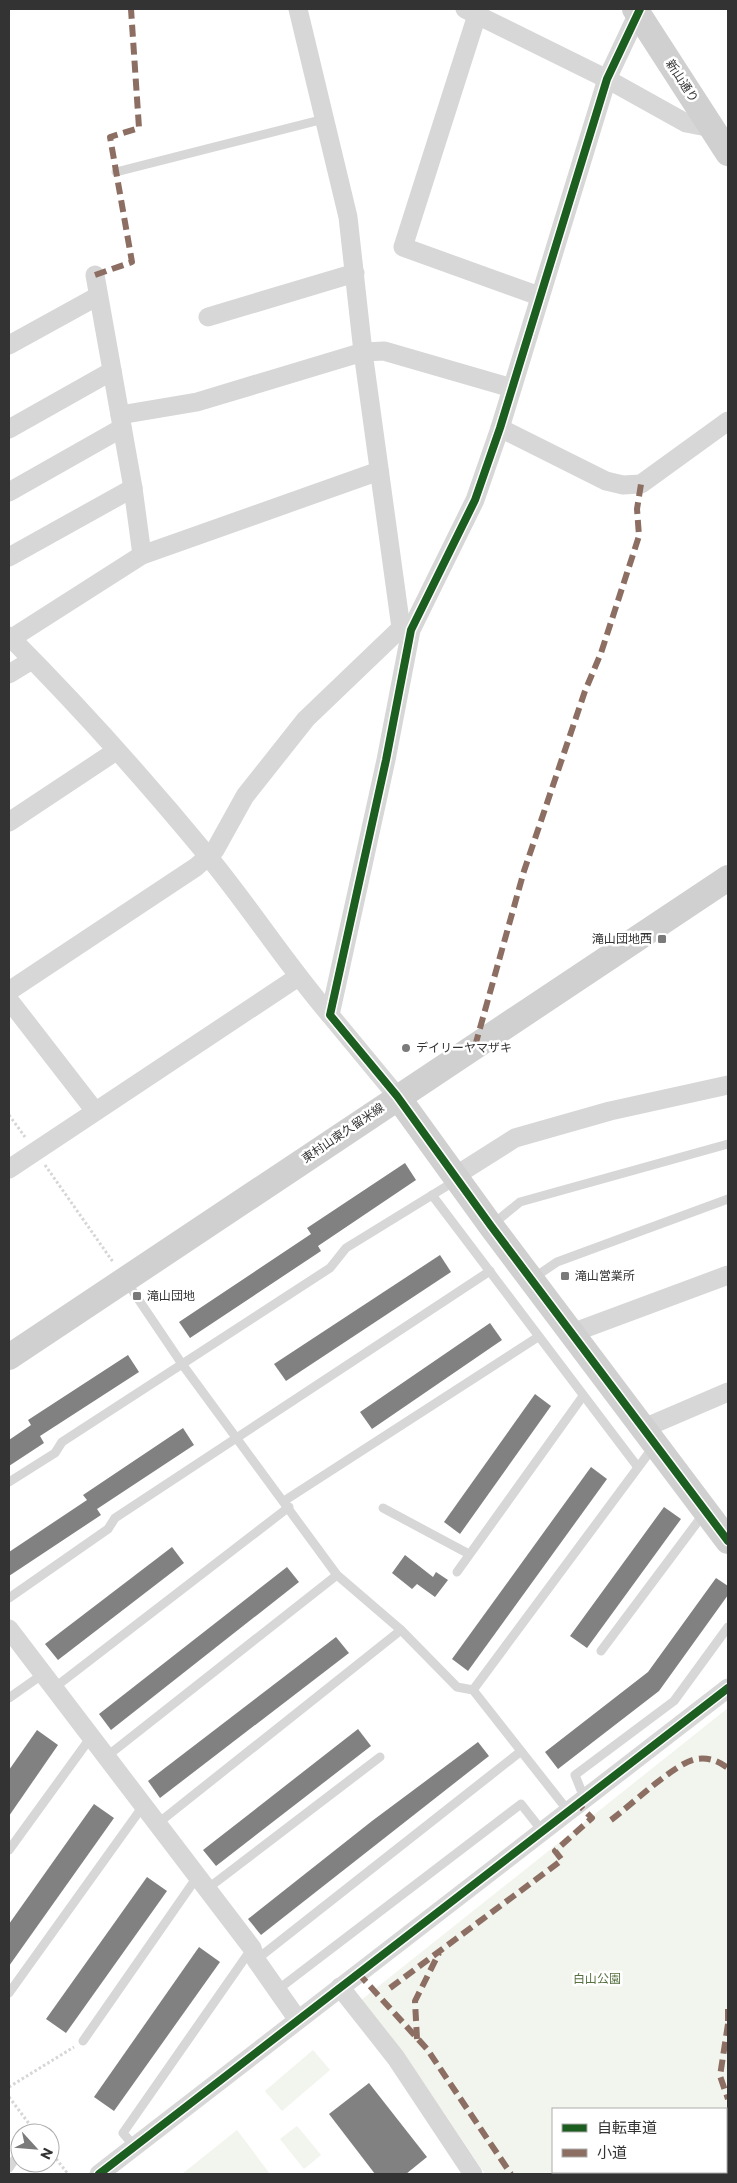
<svg xmlns="http://www.w3.org/2000/svg" width="737" height="2183" font-family="Commissioner,'Noto Sans JP',sans-serif">
	<rect width="100%" height="100%" fill="#fff"/>
	<!-- green -->
	<g fill="#f1f5ed" fill-rule="evenodd">
		<path d="M728,1708v466h-243l-82,-122 -43,-51zM553,2109h173v63h-173z"/>
		<polygon points="313,2050 330,2070 282,2111 265,2091"/>
		<polygon points="297,2126 321,2155 304,2169 280,2139"/>
		<polygon points="237,2130 270,2174 182,2174"/>
	</g>
	<!-- building -->
	<g fill="#818181">
		<polygon points="405,1163 416,1180 318,1246 321,1251 190,1338 179,1322 311,1234 307,1228"/>
		<polygon points="440,1255 451,1272 286,1381 274,1364"/>
		<polygon points="490,1323 502,1340 372,1429 360,1412"/>
		<polygon points="128,1355 139,1372 40,1436 44,1443 9,1466 9,1440 31,1425 28,1420"/>
		<polygon points="535,1394 551,1406 460,1534 444,1522"/>
		<polygon points="183,1428 194,1445 97,1509 101,1515 9,1576 9,1552 87,1500 83,1495"/>
		<polygon points="591,1467 607,1479 468,1671 452,1659"/>
		<polygon points="664,1507 681,1519 587,1648 570,1636"/>
		<polygon points="172,1547 184,1563 58,1660 45,1644"/>
		<polygon points="405,1555 433,1577 436,1572 448,1580 435,1597 417,1584 412,1589 392,1573"/>
		<polygon points="287,1567 299,1582 111,1730 99,1714"/>
		<polygon points="716,1578 728,1586 728,1595 659,1691 558,1769 545,1752 648,1672"/>
		<polygon points="336,1637 349,1653 160,1798 148,1781"/>
		<polygon points="358,1729 371,1746 216,1866 203,1850"/>
		<polygon points="37,1730 58,1745 9,1816 9,1770"/>
		<polygon points="478,1742 489,1756 261,1935 248,1919 372,1821"/>
		<polygon points="94,1804 114,1818 9,1966 9,1924"/>
		<polygon points="147,1877 167,1891 66,2033 46,2019"/>
		<polygon points="199,1947 220,1962 114,2111 94,2097"/>
		<polygon points="369,2083 427,2157 406,2174 375,2174 329,2114"/>
	</g>
	<g fill="none" stroke-linecap="round" stroke-linejoin="round">
		<!-- path -->
		<g stroke="#d6d6d6" stroke-width="3" stroke-dasharray="2.5 2.5" stroke-linecap="butt">
			<polyline points="9,1115 25,1137"/>
			<polyline points="45,1165 113,1262"/>
			<polyline points="9,2087 74,2047"/>
			<polyline points="9,2097 36,2133"/>
			<polyline points="50,2151 68,2174"/>
		</g>
		<!-- lane -->
		<g stroke="#d7d7d7" stroke-width="9">
			<polyline points="116,172 324,119"/>
			<polyline points="432,1195 637,1466"/>
			<polyline points="493,1224 520,1202 728,1144"/>
			<polyline points="532,1279 557,1262 728,1199"/>
			<polyline points="126,1281 182,1364 337,1575 401,1630 457,1687 473,1690 569,1812"/>
			<polyline points="9,1482 55,1453 62,1442 330,1268 346,1248 455,1181"/>
			<polyline points="284,1501 538,1337"/>
			<polyline points="383,1508 469,1554"/>
			<polyline points="457,1572 583,1396"/>
			<polyline points="9,1598 108,1529 115,1518 490,1271"/>
			<polyline points="601,1651 705,1512"/>
			<polyline points="54,1688 289,1507"/>
			<polyline points="473,1690 654,1446"/>
			<polyline points="9,1698 43,1674"/>
			<polyline points="106,1757 337,1575"/>
			<polyline points="585,1800 575,1775 674,1701 728,1627"/>
			<polyline points="157,1824 401,1630"/>
			<polyline points="9,1850 91,1737"/>
			<polyline points="207,1889 380,1757"/>
			<polyline points="256,1960 520,1752"/>
			<polyline points="276,1991 521,1804 543,1832"/>
			<polyline points="9,1993 143,1806"/>
			<polyline points="83,2041 197,1877"/>
			<polyline points="135,2147 123,2133 252,1948"/>
			<polyline points="9,2168 19,2153"/>
		</g>
		<!-- street -->
		<g stroke="#d7d7d7" stroke-width="19">
			<polyline points="298,9 348,217 363,352 401,628"/>
			<polyline points="465,9 607,79 686,123 712,128"/>
			<polyline points="477,15 403,247 539,296"/>
			<polyline points="95,275 133,488 142,555"/>
			<polyline points="208,317 355,273"/>
			<polyline points="9,345 98,296"/>
			<polyline points="120,415 197,402 363,352 384,351 512,388"/>
			<polyline points="500,428 606,481 623,485 641,484 728,421"/>
			<polyline points="9,429 112,371"/>
			<polyline points="9,492 122,428"/>
			<polyline points="9,557 133,488"/>
			<path d="M9,636c69,69 136,144 198,219 43,52 79,109 123,160"/>
			<polyline points="12,638 142,555 379,471"/>
			<polyline points="9,674 32,660"/>
			<polyline points="9,822 116,751"/>
			<polyline points="9,991 196,867 215,850 245,796 306,719 401,628"/>
			<polyline points="9,1000 95,1111"/>
			<polyline points="397,1096 330,1015 386,760 411,630 475,500 500,428 607,79 640,9"/>
			<polyline points="9,1169 298,977"/>
			<polyline points="455,1176 515,1138 610,1111 728,1085"/>
			<polyline points="572,1333 728,1275"/>
			<polyline points="644,1428 728,1392"/>
			<polyline points="9,1629 252,1948 256,1960 298,2020"/>
			<polyline points="340,1987 396,2058 473,2174"/>
			<polyline points="99,2174 728,1688"/>
		</g>
		<!-- secondary -->
		<g stroke="#d0d0d0" stroke-width="26">
			<polyline points="635,9 728,153"/>
			<polyline points="397,1096 491,1226 728,1541"/>
			<polyline points="9,1357 728,878"/>
		</g>
		<!-- quiet -->
		<g stroke="#8d6e63" stroke-width="6" stroke-dasharray="12 6" stroke-linecap="butt">
			<polyline points="95,275 132,262 110,137 139,128 131,9"/>
			<polyline points="475,1046 524,871 585,691 601,653 639,536 637,509 641,484"/>
			<path d="M611,1820c19,-14 64,-57 85,-61 13,-2 22,2 32,9"/>
			<polyline points="358,1973 427,2049 511,2174"/>
			<polyline points="390,1988 562,1860 555,1851 592,1818 579,1805"/>
			<polyline points="728,2009 728,2024"/>
			<polyline points="728,2024 720,2076 728,2099"/>
			<polyline points="417,2039 415,2001 439,1953"/>
			<polyline points="726,2161 728,2161"/>
			<polyline points="666,2174 677,2172"/>
		</g>
		<defs>
			<g id="cycleway">
				<polyline points="640,9 607,79 500,428 475,500 411,630 386,760 330,1015 397,1096 491,1226 728,1541"/>
				<polyline points="99,2174 728,1688"/>
			</g>
		</defs>
		<!-- cycleway casing -->
		<use href="#cycleway" stroke="#fff" stroke-width="11"/>
		<!-- cycleway -->
		<use href="#cycleway" stroke="#1b5e20" stroke-width="8"/>
	</g>
	<!-- markers -->
	<g fill="#7a7a7a" stroke="#fff" stroke-width="2">
		<rect x="657" y="934" width="10" height="10" rx="2.5"/>
		<circle cx="406" cy="1048" r="5"/>
		<rect x="560" y="1271" width="10" height="10" rx="2.5"/>
		<rect x="132" y="1291" width="10" height="10" rx="2.5"/>
	</g>
	<g text-anchor="middle" stroke-width="5" stroke-linejoin="round" paint-order="stroke">
		<!-- street labels -->
		<g font-size="12" fill="#333" stroke="#fff">
			<text transform="translate(682 81) rotate(57)" y="4">新山通り</text>
			<text transform="translate(343 1133) rotate(-34)" y="4">東村山東久留米線</text>
		</g>
		<!-- poi labels -->
		<g font-size="12" fill="#333" stroke="#fff" text-anchor="start">
			<text x="652" y="943" text-anchor="end">滝山団地西</text>
			<text x="416" y="1052">デイリーヤマザキ</text>
			<text x="575" y="1280">滝山営業所</text>
			<text x="147" y="1300">滝山団地</text>
		</g>
		<!-- park labels -->
		<g font-size="12" fill="#56703f" stroke="#fff">
			<text x="597" y="1983">白山公園</text>
		</g>
	</g>
	<!-- border -->
	<rect width="737" height="2183" fill="none" stroke="#333333" stroke-width="20"/>
	<!-- legend -->
	<rect x="552" y="2108" width="175" height="65" fill="#ffffff" stroke="#adadad"/>
	<rect x="562" y="2124" width="25" height="8" fill="#1b5e20" stroke="#adadad"/>
	<text x="597" y="2133" font-size="15" fill="#333333">自転車道</text>
	<rect x="562" y="2149" width="25" height="8" fill="#8d6e63" stroke="#adadad"/>
	<text x="597" y="2158" font-size="15" fill="#333333">小道</text>
	<!-- north arrow -->
	<g transform="translate(35 2148) rotate(116)"><circle r="24" fill="#ffffff" stroke="#adadad"/>
	<path d="M0-4L9 19L0 12L-9 19Z" fill="#7a7a7a"/>
	<text y="-8" font-size="14" font-weight="bold" text-anchor="middle" fill="#333333">N</text>
	</g>
</svg>
